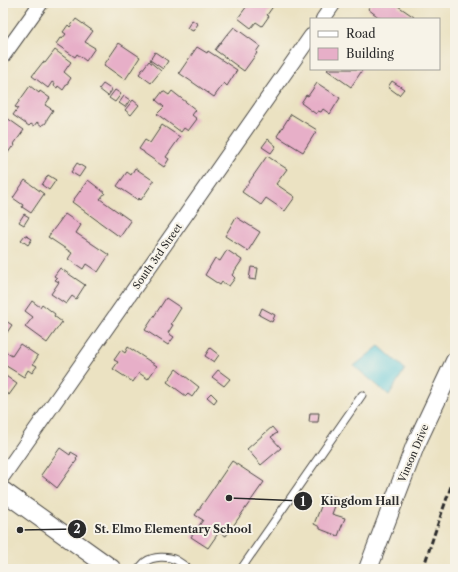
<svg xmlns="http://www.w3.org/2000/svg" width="458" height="572" font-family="'Libre Caslon Text',serif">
	<rect width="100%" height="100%" fill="#f7f3e8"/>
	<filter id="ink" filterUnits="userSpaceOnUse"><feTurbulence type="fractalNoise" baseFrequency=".025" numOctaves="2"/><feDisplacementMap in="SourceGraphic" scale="8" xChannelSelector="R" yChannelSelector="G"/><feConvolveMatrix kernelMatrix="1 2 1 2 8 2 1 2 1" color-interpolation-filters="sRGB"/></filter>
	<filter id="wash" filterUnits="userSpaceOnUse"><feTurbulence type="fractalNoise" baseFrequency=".012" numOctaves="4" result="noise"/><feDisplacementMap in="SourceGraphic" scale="16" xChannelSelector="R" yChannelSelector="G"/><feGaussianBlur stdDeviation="0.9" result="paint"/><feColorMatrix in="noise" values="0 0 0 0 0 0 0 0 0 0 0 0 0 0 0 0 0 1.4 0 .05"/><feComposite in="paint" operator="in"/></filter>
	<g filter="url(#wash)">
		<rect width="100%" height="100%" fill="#ebe2c2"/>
		<!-- water -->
		<polygon fill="#5ec8d9" stroke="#447a82" points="379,346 405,369 389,395 354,366"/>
		<g id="blocks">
			<!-- building -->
			<g fill="#e7afc8">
				<polygon points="251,3 271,3 274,5 267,15 269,16 262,26 256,22 251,28 238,18 247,6 249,7"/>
				<polygon points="372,3 400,3 398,6 414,17 412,19 381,19 368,9"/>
				<polygon points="76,19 93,31 85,42 95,48 86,61 77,54 75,57 56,44 60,38 62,39 66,34 63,32 68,25 70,27"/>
				<polygon points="192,20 198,24 193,31 187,28"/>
				<polygon points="234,27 260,46 256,52 257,53 244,71 215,50 227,34 228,34"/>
				<polygon points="119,43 140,57 125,80 104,65"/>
				<polygon points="197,47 207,53 208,51 237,70 227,86 224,83 214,97 179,73"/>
				<polygon points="55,50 71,62 64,72 71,78 63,90 58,86 57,88 54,86 55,84 52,82 48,88 32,76 43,62 45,63"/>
				<polygon points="155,52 168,61 163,69 150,60"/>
				<polygon points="149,61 161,71 151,83 139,74"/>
				<polygon points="328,69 363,69 351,87 327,70"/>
				<polygon points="392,81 404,89 399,95 388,87"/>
				<polygon points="317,83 340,98 330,114 323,109 321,112 318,111 316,114 301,103 306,95 308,96"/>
				<polygon points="103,84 112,90 108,96 99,89"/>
				<polygon points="30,86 39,93 40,91 50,98 45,105 53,110 47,119 47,121 45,124 43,124 42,126 37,122 34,126 31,124 29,126 13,115 18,108 15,107"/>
				<polygon points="115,90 121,94 115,102 109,98"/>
				<polygon points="163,91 169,95 172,91 196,110 192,115 197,119 188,131 184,128 181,132 157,114 164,107 156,100"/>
				<polygon points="124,96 130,100 125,107 119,103"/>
				<polygon points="133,100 139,105 131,115 125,110"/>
				<polygon points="291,114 317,130 303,152 277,136"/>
				<polygon points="7,118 24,130 14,144 15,145 13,148 12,147 3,160 3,124"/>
				<polygon points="162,125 180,137 166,157 169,159 164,167 144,153 144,152 139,149 145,140 150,143"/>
				<polygon points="268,139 276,146 271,153 262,147"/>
				<polygon points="267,156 287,169 276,184 295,197 285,211 266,198 261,205 242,192"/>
				<polygon points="77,163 85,168 79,177 71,172"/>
				<polygon points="135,168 154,181 141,200 139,198 138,200 117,186 127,172 131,175"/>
				<polygon points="48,175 56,180 49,190 42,185"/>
				<polygon points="25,180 44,194 31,213 22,207 23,205 13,198"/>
				<polygon points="88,180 105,193 100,199 131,221 120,237 72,202"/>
				<polygon points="24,214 29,217 24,225 19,222"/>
				<polygon points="65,214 81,225 76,233 109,255 98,272 86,264 83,269 68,259 72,253 48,237"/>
				<polygon points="236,217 260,232 248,251 225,236"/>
				<polygon points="25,235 32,239 28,245 21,240"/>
				<polygon points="227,250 242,260 232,275 235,278 229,286 222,282 220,285 205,275 215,258 220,261"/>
				<polygon points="251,267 258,268 256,280 249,279"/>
				<polygon points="60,268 85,285 76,299 72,296 66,304 51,294 59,282 55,280 57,278 54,276"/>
				<polygon points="166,298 181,308 171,324 173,325 168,333 174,337 168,345 145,330"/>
				<polygon points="32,301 40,307 42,304 55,314 54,316 62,322 47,343 25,327 33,317 25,311"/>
				<polygon points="262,308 275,315 272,322 259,315"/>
				<polygon points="3,319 12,325 6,334 3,332"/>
				<polygon points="20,344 38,356 33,364 37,366 32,373 28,370 24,377 3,364 3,353 4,351 12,356"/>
				<polygon points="128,347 157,366 148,379 139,373 133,382 113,369 118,362 114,360 121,350 125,353"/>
				<polygon points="210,348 219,355 214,362 205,356"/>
				<polygon points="176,369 199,387 192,397 188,394 186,396 167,382"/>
				<polygon points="218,370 230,379 224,386 212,377"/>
				<polygon points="3,374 17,384 9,395 3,391"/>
				<polygon points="211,393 217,399 214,403 207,397"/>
				<polygon points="310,413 319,413 318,422 309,422"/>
				<polygon points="272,427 277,433 271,437 281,448 261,465 247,449"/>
				<polygon points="60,448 70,455 71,452 78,456 76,459 77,460 57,488 41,475"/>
				<polygon points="232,461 264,482 226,536 219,532 208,548 191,537 203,520 195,515"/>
				<polygon points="326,494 338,498 332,514 345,518 338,536 320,529 320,527 314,524"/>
			</g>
		</g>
	</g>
	<g filter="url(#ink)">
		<use href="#blocks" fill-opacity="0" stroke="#484642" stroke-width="1"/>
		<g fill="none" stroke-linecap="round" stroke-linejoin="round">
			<defs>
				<g id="service">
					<path d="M139,569c2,-3 4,-5 6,-7 8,-6 23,-6 31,-2 5,3 9,6 13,9"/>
					<polyline points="241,569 362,395"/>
				</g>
				<g id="minor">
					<polyline points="323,19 334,3"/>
					<polyline points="3,56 41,3"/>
					<polyline points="3,476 311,36"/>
				</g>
				<g id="tertiary">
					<polyline points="3,491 112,569"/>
					<polyline points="368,569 415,446 455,361"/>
				</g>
			</defs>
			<!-- service casing -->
			<use href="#service" stroke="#484642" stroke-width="9"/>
			<!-- minor casing -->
			<use href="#minor" stroke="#484642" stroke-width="16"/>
			<!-- tertiary casing -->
			<use href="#tertiary" stroke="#484642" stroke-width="20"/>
			<!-- service -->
			<use href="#service" stroke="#fff" stroke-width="7"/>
			<!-- minor -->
			<use href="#minor" stroke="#fff" stroke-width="14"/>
			<!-- tertiary -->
			<use href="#tertiary" stroke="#fff" stroke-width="18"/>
			<!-- rail -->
			<polyline stroke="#2b2b2b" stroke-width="3" stroke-dasharray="6 3" stroke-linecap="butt" points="423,569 434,535 455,475"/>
		</g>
	</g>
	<g text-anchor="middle" stroke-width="4" stroke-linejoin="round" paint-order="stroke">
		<!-- street labels -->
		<g font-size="10" fill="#2b2b2b" stroke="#f7f3e8">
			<text transform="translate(157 256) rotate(-55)" y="4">South 3rd Street</text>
			<text transform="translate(413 453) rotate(-67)" y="4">Vinson Drive</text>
		</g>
	</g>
	<!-- callouts -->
	<path fill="none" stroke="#2b2b2b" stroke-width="1.5" d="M229 498L303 501M20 530L77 529"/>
	<g fill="#2b2b2b" stroke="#f7f3e8" stroke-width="1.5">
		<circle cx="229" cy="498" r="4"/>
		<circle cx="20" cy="530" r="4"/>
		<circle cx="303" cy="501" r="10"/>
		<circle cx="77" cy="529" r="10"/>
	</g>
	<g font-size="12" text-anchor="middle" font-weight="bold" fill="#fff">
		<text x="303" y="506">1</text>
		<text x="77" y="533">2</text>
	</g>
	<g font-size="11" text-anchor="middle" font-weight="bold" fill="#2b2b2b" stroke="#f7f3e8" stroke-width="4" stroke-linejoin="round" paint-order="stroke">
		<text x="360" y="505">Kingdom Hall</text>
		<text x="173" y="533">St. Elmo Elementary School</text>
	</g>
	<!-- margin -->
	<rect width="458" height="572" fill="none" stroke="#f7f3e8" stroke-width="16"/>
	<!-- legend -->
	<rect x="310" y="18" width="130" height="52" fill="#f7f3e8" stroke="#a5a39c"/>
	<rect x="318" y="31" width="20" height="6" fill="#ffffff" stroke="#a5a39c"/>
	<text x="346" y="38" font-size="12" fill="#2b2b2b">Road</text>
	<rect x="318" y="48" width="20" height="12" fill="#e7afc8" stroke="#a5a39c"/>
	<text x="346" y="58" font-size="12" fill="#2b2b2b">Building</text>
</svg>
